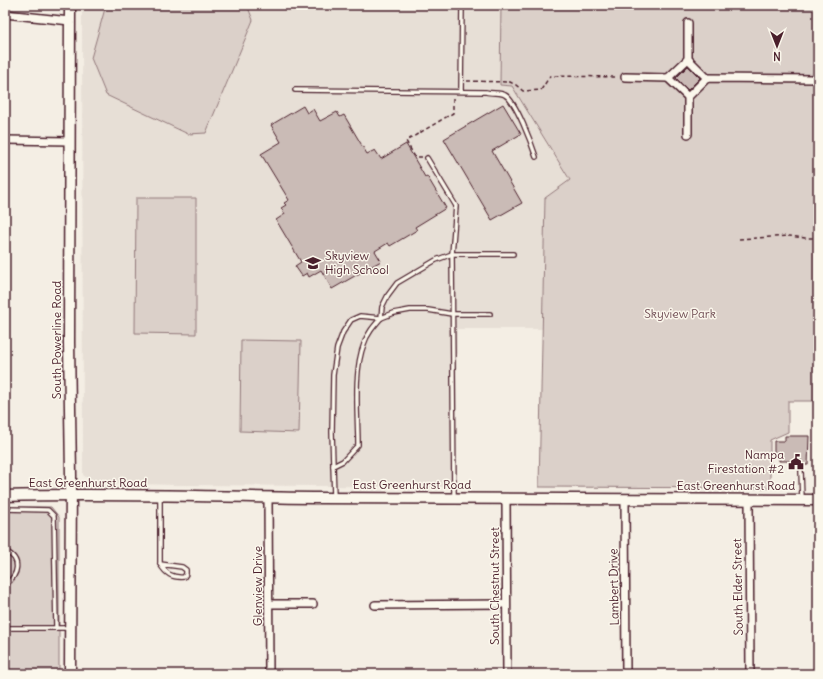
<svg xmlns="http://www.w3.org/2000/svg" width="823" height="679" font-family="Delius,sans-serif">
	<rect width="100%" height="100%" fill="#f4eee4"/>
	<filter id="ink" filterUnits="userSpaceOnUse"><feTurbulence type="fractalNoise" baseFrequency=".025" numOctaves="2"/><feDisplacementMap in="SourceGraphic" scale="8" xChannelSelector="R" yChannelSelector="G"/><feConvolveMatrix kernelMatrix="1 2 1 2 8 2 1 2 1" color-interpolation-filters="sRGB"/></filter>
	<g filter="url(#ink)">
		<!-- built -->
		<polygon fill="#e7dfd6" points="82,5 501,5 500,85 512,86 570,181 545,198 542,329 457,329 457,487 176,485 94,483 83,475"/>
		<!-- green -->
		<g fill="#dbd0c9" stroke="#92787a">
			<polygon points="106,5 247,5 253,20 206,133 188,134 106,95 91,58"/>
			<polygon points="501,5 818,5 818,401 788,401 788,432 770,440 770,488 539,487 545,198 570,180 512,86 500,85"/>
			<polygon points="136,198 196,198 196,334 135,333"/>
			<polygon points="241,340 301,341 299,433 240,431"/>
			<polygon points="5,507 51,507 59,517 59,674 5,674"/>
		</g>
		<!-- building -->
		<g fill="#cabbb6" stroke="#4a1f2b">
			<polygon points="688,66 700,78 688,90 676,78"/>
			<polygon points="503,104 521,134 492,151 522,203 492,220 444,139"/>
			<polygon points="303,106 307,113 313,109 320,121 337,112 340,117 344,115 367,154 375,150 381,159 406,144 425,177 427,176 446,208 415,227 417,230 390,246 388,243 375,251 381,261 332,289 321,270 309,277 307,273 302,276 295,266 301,262 276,220 285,214 281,208 286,205 284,203 289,200 261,154 281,142 271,125"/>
			<polygon points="785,436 809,436 808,465 793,465 793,461 779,461 779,456 774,456 774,441 785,441"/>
		</g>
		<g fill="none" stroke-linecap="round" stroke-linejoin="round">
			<defs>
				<g id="lane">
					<path d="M295,90l191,2c6,2 14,0 19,3 11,6 27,50 31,62"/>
					<polyline points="461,91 462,5"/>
					<polyline points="427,158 456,206 452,254 454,497"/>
					<polyline points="490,314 452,314 428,310 410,310 394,313 381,318 382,307 388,295 397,283 436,260 452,254 513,254"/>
					<path d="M333,466l10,-5 15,-16c0,-30 -5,-73 6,-101 3,-10 10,-18 17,-26"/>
					<polyline points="801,471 802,499"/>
					<polyline points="334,497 332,432 333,375 337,348 343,332 351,320 360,316 381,318"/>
					<polyline points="5,509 48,510 54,516 56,628"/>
					<path d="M5,551c17,8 14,24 0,34"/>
					<polyline points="160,564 160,497"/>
					<path d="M160,564l22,3 4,3v4l-2,3c-12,1 -18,-3 -24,-13z"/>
					<polyline points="5,628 69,628"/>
				</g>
				<g id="street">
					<polyline points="5,14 70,21"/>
					<polyline points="688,23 688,59 707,78"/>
					<polyline points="625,77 668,78 688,59"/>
					<polyline points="668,78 688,97 688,134"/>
					<polyline points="688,97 707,78 818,79"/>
					<polyline points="5,140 70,141"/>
					<polyline points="268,497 269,674"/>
					<polyline points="506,499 507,674"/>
					<polyline points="625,499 626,674"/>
					<polyline points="749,500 750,674"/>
					<polyline points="269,604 313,604"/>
					<polyline points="375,605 506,604"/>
				</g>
				<g id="secondary">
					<polyline points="70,5 69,342 71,476 70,674"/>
					<path d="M5,496c105,-3 210,1 315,2 166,1 332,2 498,2"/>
				</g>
			</defs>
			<!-- lane casing -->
			<use href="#lane" stroke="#4a1f2b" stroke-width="6"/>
			<!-- street casing -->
			<use href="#street" stroke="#4a1f2b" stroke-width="10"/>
			<!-- secondary casing -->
			<use href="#secondary" stroke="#4a1f2b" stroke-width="13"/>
			<!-- path -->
			<g stroke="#4a1f2b" stroke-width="1.5" stroke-dasharray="4 3" stroke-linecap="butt">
				<polyline points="467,81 510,82 516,85 523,91 541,90 550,76 617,77"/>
				<polyline points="422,157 415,157 406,141 453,113 453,97"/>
				<polyline points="739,239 789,236 805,238 818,238"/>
			</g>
			<!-- lane -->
			<use href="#lane" stroke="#fbf7ec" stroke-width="3.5"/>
			<!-- street -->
			<use href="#street" stroke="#fbf7ec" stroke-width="7"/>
			<!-- secondary -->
			<use href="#secondary" stroke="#fbf7ec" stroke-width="10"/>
		</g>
	</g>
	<!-- icons -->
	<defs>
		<symbol id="school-bare" viewBox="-9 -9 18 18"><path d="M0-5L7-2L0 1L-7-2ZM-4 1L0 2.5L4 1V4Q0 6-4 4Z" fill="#4a1f2b" stroke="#fbf7ec" stroke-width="2.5" paint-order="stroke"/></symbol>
		<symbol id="civic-bare" viewBox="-9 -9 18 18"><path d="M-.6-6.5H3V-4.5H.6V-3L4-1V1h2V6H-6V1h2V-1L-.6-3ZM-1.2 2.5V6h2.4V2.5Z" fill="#4a1f2b" stroke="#fbf7ec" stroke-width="2.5" paint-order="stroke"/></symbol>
	</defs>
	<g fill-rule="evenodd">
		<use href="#school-bare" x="302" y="252" width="22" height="22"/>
		<use href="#civic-bare" x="785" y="451" width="22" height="22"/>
	</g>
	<g text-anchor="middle" stroke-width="3" stroke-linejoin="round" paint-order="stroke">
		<!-- poi labels -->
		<g font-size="12" fill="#4a1f2b" stroke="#fbf7ec" text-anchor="start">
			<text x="325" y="260">Skyview<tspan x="325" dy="14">High School</tspan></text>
			<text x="784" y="459" text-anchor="end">Nampa<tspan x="784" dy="14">Firestation #2</tspan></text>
		</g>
		<!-- park labels -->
		<g font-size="12" fill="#6e4b52" stroke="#fbf7ec">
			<text x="680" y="318">Skyview Park</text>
		</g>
		<!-- street labels -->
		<g font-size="12" fill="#4a1f2b" stroke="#fbf7ec">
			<text transform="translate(57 340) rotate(-90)" y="4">South Powerline Road</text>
			<text x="88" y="487">East Greenhurst Road</text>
			<text x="412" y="489">East Greenhurst Road</text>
			<text x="736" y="490">East Greenhurst Road</text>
			<text transform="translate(258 586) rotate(-90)" y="4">Glenview Drive</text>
			<text transform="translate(495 586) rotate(-90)" y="4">South Chestnut Street</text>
			<text transform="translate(614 587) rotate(-91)" y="4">Lambert Drive</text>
			<text transform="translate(738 587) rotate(-91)" y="4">South Elder Street</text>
		</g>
	</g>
	<!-- margin -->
	<rect width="823" height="679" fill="none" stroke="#fbf7ec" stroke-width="20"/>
	<rect x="10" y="10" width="803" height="659" fill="none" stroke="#4a1f2b" stroke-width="1.5" filter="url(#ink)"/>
	<!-- north arrow -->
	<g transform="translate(777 46) rotate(180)" stroke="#fbf7ec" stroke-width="3" paint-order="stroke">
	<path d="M0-3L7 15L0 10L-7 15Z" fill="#4a1f2b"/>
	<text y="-6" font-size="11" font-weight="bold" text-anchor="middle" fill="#4a1f2b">N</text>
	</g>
</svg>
